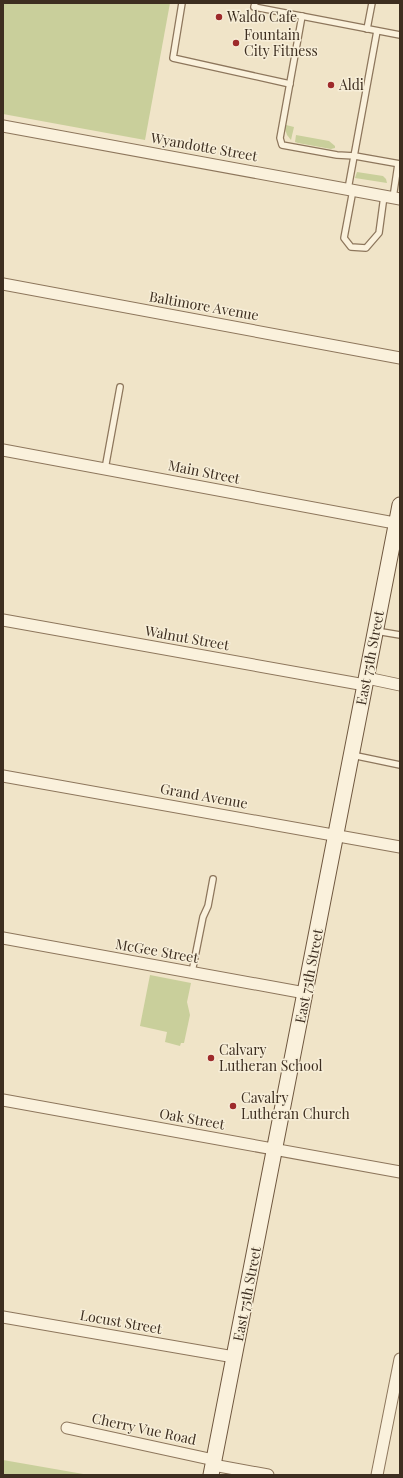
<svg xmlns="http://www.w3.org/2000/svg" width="403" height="1478" font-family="'Playfair Display',serif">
	<rect width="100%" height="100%" fill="#f0e4c8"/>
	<!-- green -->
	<g fill="#c9cf9b">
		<polygon points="3,3 170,3 145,140 3,114"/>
		<polygon points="286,125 294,127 291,140 287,135 284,126"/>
		<polygon points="296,135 329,141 335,146 335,148 331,149 298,143 295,142"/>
		<polygon points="357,172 383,176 386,179 387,183 355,178"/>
		<polygon points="150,975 191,983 187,1002 190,1015 184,1043 181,1043 180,1046 165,1042 167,1032 140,1026"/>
		<polygon points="3,1460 89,1475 3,1475"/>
	</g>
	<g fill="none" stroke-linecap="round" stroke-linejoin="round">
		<defs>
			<g id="lane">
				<polyline points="182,3 173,58 290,84"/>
				<polyline points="255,3 254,7 400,35"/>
				<polyline points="302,16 280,138 282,145 337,155 355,156 400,164"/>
				<polyline points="367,29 372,3"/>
				<polyline points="348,189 377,31"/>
				<polyline points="353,190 344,238 351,247 366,248 379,233 384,196"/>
				<polyline points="393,198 398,164"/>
				<polyline points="105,469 120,387"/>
				<polyline points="376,631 400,635"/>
				<polyline points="352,755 400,765"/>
				<polyline points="192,972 203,917 208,906 213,879"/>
			</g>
			<g id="street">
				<polyline points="3,126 400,199"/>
				<polyline points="3,284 400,358"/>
				<polyline points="3,450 400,524"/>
				<polyline points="3,620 365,685"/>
				<polyline points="367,678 400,685"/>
				<polyline points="3,776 400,847"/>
				<polyline points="3,938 305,993"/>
				<polyline points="3,1100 400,1172"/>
				<polyline points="3,1317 234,1357"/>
				<polyline points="67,1428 214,1460"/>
				<polyline points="213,1465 268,1475"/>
				<polyline points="377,1475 400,1359"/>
			</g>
			<polyline id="secondary" points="211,1475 400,505"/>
		</defs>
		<!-- lane casing -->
		<use href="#lane" stroke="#8d765c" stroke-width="8"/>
		<!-- street casing -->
		<use href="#street" stroke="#8d765c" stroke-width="13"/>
		<!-- secondary casing -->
		<use href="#secondary" stroke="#6f573f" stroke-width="17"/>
		<!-- lane -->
		<use href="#lane" stroke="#faf1dc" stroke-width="5.5"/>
		<!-- street -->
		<use href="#street" stroke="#faf1dc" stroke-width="11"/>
		<!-- secondary -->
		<use href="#secondary" stroke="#faf1dc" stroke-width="15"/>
	</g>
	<!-- markers -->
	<g fill="#9e2a2b" stroke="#f7eed8" stroke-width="1.5">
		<circle cx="219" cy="17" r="4"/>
		<circle cx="236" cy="43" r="4"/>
		<circle cx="331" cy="85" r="4"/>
		<circle cx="211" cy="1058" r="4"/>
		<circle cx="233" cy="1106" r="4"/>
	</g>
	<g text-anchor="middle" stroke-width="3" stroke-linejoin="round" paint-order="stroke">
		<!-- poi labels -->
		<g font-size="14" fill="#3d2e20" stroke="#f7eed8" text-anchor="start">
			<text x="227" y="22">Waldo Cafe</text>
			<text x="244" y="40">Fountain<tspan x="244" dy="16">City Fitness</tspan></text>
			<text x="339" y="90">Aldi</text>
			<text x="219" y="1055">Calvary<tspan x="219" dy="16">Lutheran School</tspan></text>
			<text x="241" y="1103">Cavalry<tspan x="241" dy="16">Lutheran Church</tspan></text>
		</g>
		<!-- street labels -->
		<g font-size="14" fill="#3d2e20" stroke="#f7eed8">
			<text transform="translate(204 147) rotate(10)" y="5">Wyandotte Street</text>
			<text transform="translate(204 306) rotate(10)" y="5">Baltimore Avenue</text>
			<text transform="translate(204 472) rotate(11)" y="5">Main Street</text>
			<text transform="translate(187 638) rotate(10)" y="5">Walnut Street</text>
			<text transform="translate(370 658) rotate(-79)" y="5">East 75th Street</text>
			<text transform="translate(204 796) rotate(10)" y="5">Grand Avenue</text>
			<text transform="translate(157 951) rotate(10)" y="5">McGee Street</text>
			<text transform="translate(309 976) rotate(-79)" y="5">East 75th Street</text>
			<text transform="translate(192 1119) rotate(10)" y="5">Oak Street</text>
			<text transform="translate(247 1294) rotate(-79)" y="5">East 75th Street</text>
			<text transform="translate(121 1322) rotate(10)" y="5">Locust Street</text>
			<text transform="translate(144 1429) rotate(12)" y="5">Cherry Vue Road</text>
		</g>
	</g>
	<!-- border -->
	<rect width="403" height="1478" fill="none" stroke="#3d2e20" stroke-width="8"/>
</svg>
